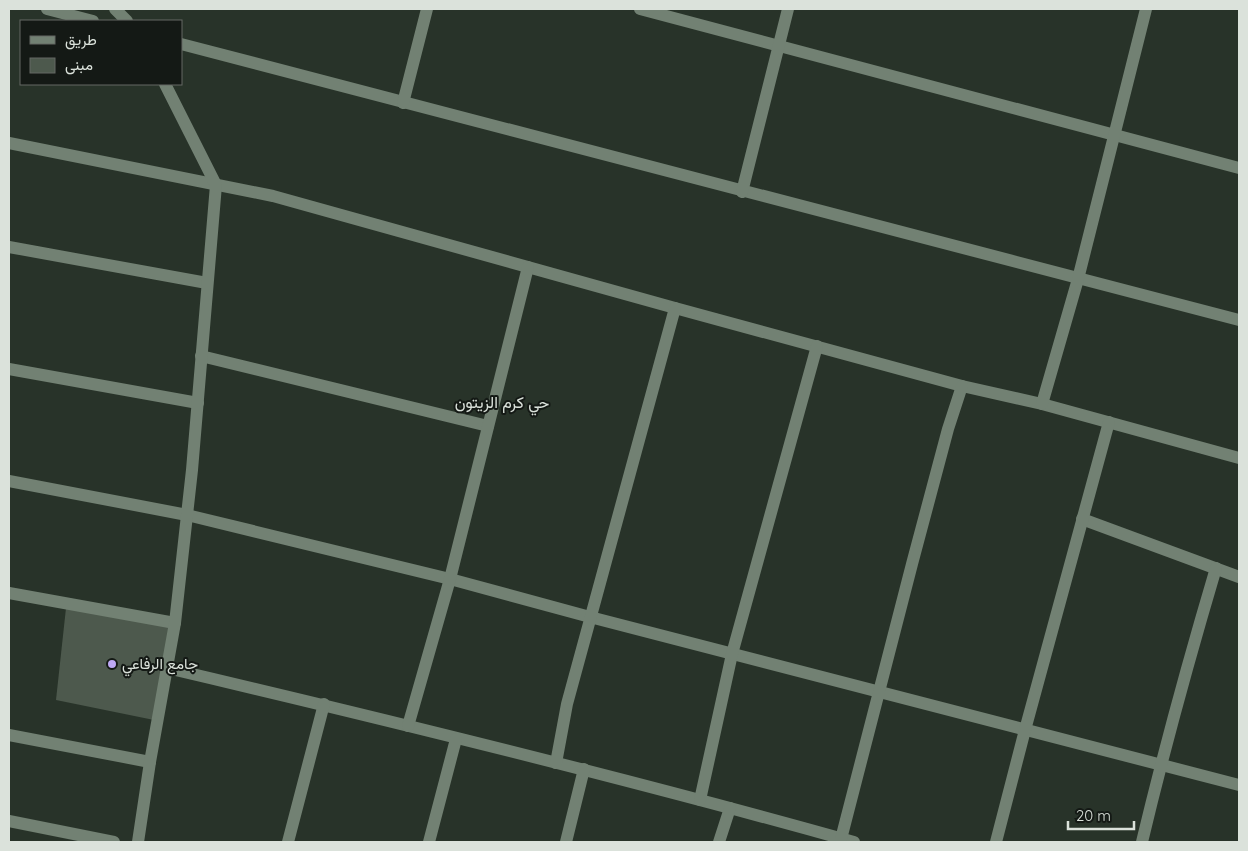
<svg xmlns="http://www.w3.org/2000/svg" width="1248" height="851" font-family="Quicksand,Vazirmatn,sans-serif">
	<rect width="100%" height="100%" fill="#283329"/>
	<!-- building -->
	<polygon fill="#4d594d" points="66,608 171,627 154,720 56,700"/>
	<g fill="none" stroke-linecap="round" stroke-linejoin="round">
		<!-- minor -->
		<g stroke="#728173" stroke-width="12">
			<polyline points="47,9 93,21"/>
			<polyline points="115,9 127,21"/>
			<polyline points="640,9 1239,168"/>
			<polyline points="181,44 1239,320"/>
			<polyline points="403,103 427,9"/>
			<polyline points="9,143 273,196 675,308 962,386 1042,404 1239,458"/>
			<polyline points="742,192 788,9"/>
			<polyline points="9,247 207,283"/>
			<polyline points="201,356 488,426"/>
			<polyline points="9,369 198,403"/>
			<polyline points="1042,404 1078,279 1146,9"/>
			<polyline points="9,481 187,515 450,579 590,617 1239,785"/>
			<polyline points="1082,519 1239,577"/>
			<polyline points="9,593 175,623"/>
			<path d="M167,668c230,54 459,110 687,174"/>
			<polyline points="408,726 450,579 528,267"/>
			<polyline points="9,735 150,762"/>
			<polyline points="556,763 567,704 675,308"/>
			<polyline points="700,800 732,654 817,346"/>
			<polyline points="9,821 114,842"/>
			<polyline points="841,839 912,564 948,429 962,386"/>
			<polyline points="138,842 150,762 175,623 192,470 216,185 165,84"/>
			<polyline points="288,842 324,704"/>
			<polyline points="429,842 456,739"/>
			<polyline points="566,842 584,769"/>
			<polyline points="719,842 730,808"/>
			<polyline points="996,842 1025,730 1109,422"/>
			<path d="M1142,842c22,-92 47,-183 74,-274"/>
		</g>
	</g>
	<!-- markers -->
	<circle fill="#bea9f5" stroke="#141915" stroke-width="2" cx="112" cy="664" r="5"/>
	<g text-anchor="middle" stroke-width="4" stroke-linejoin="round" paint-order="stroke">
		<!-- poi labels -->
		<g font-size="15" fill="#dbe2db" stroke="#141915" text-anchor="start">
			<text x="122" y="669">جامع الرفاعي</text>
		</g>
		<!-- neighbourhood labels -->
		<g font-size="16" fill="#dbe2db" stroke="#141915">
			<text x="502" y="408">حي كرم الزيتون</text>
		</g>
	</g>
	<!-- border -->
	<rect width="1248" height="851" fill="none" stroke="#dbe2db" stroke-width="20"/>
	<!-- legend -->
	<rect x="20" y="20" width="162" height="65" fill="#141915" stroke="#646964"/>
	<rect x="30" y="36" width="25" height="8" fill="#728173" stroke="#646964"/>
	<text x="65" y="45" font-size="15" fill="#dbe2db">طريق</text>
	<rect x="30" y="58" width="25" height="15" fill="#4d594d" stroke="#646964"/>
	<text x="65" y="70" font-size="15" fill="#dbe2db">مبنى</text>
	<!-- scale -->
	<path d="M1068 821v8h66v-8" fill="none" stroke="#dbe2db" stroke-width="2.5"/>
	<text x="1076" y="821" font-size="15" fill="#dbe2db" stroke="#141915" stroke-width="4" paint-order="stroke">20 m</text>
</svg>
